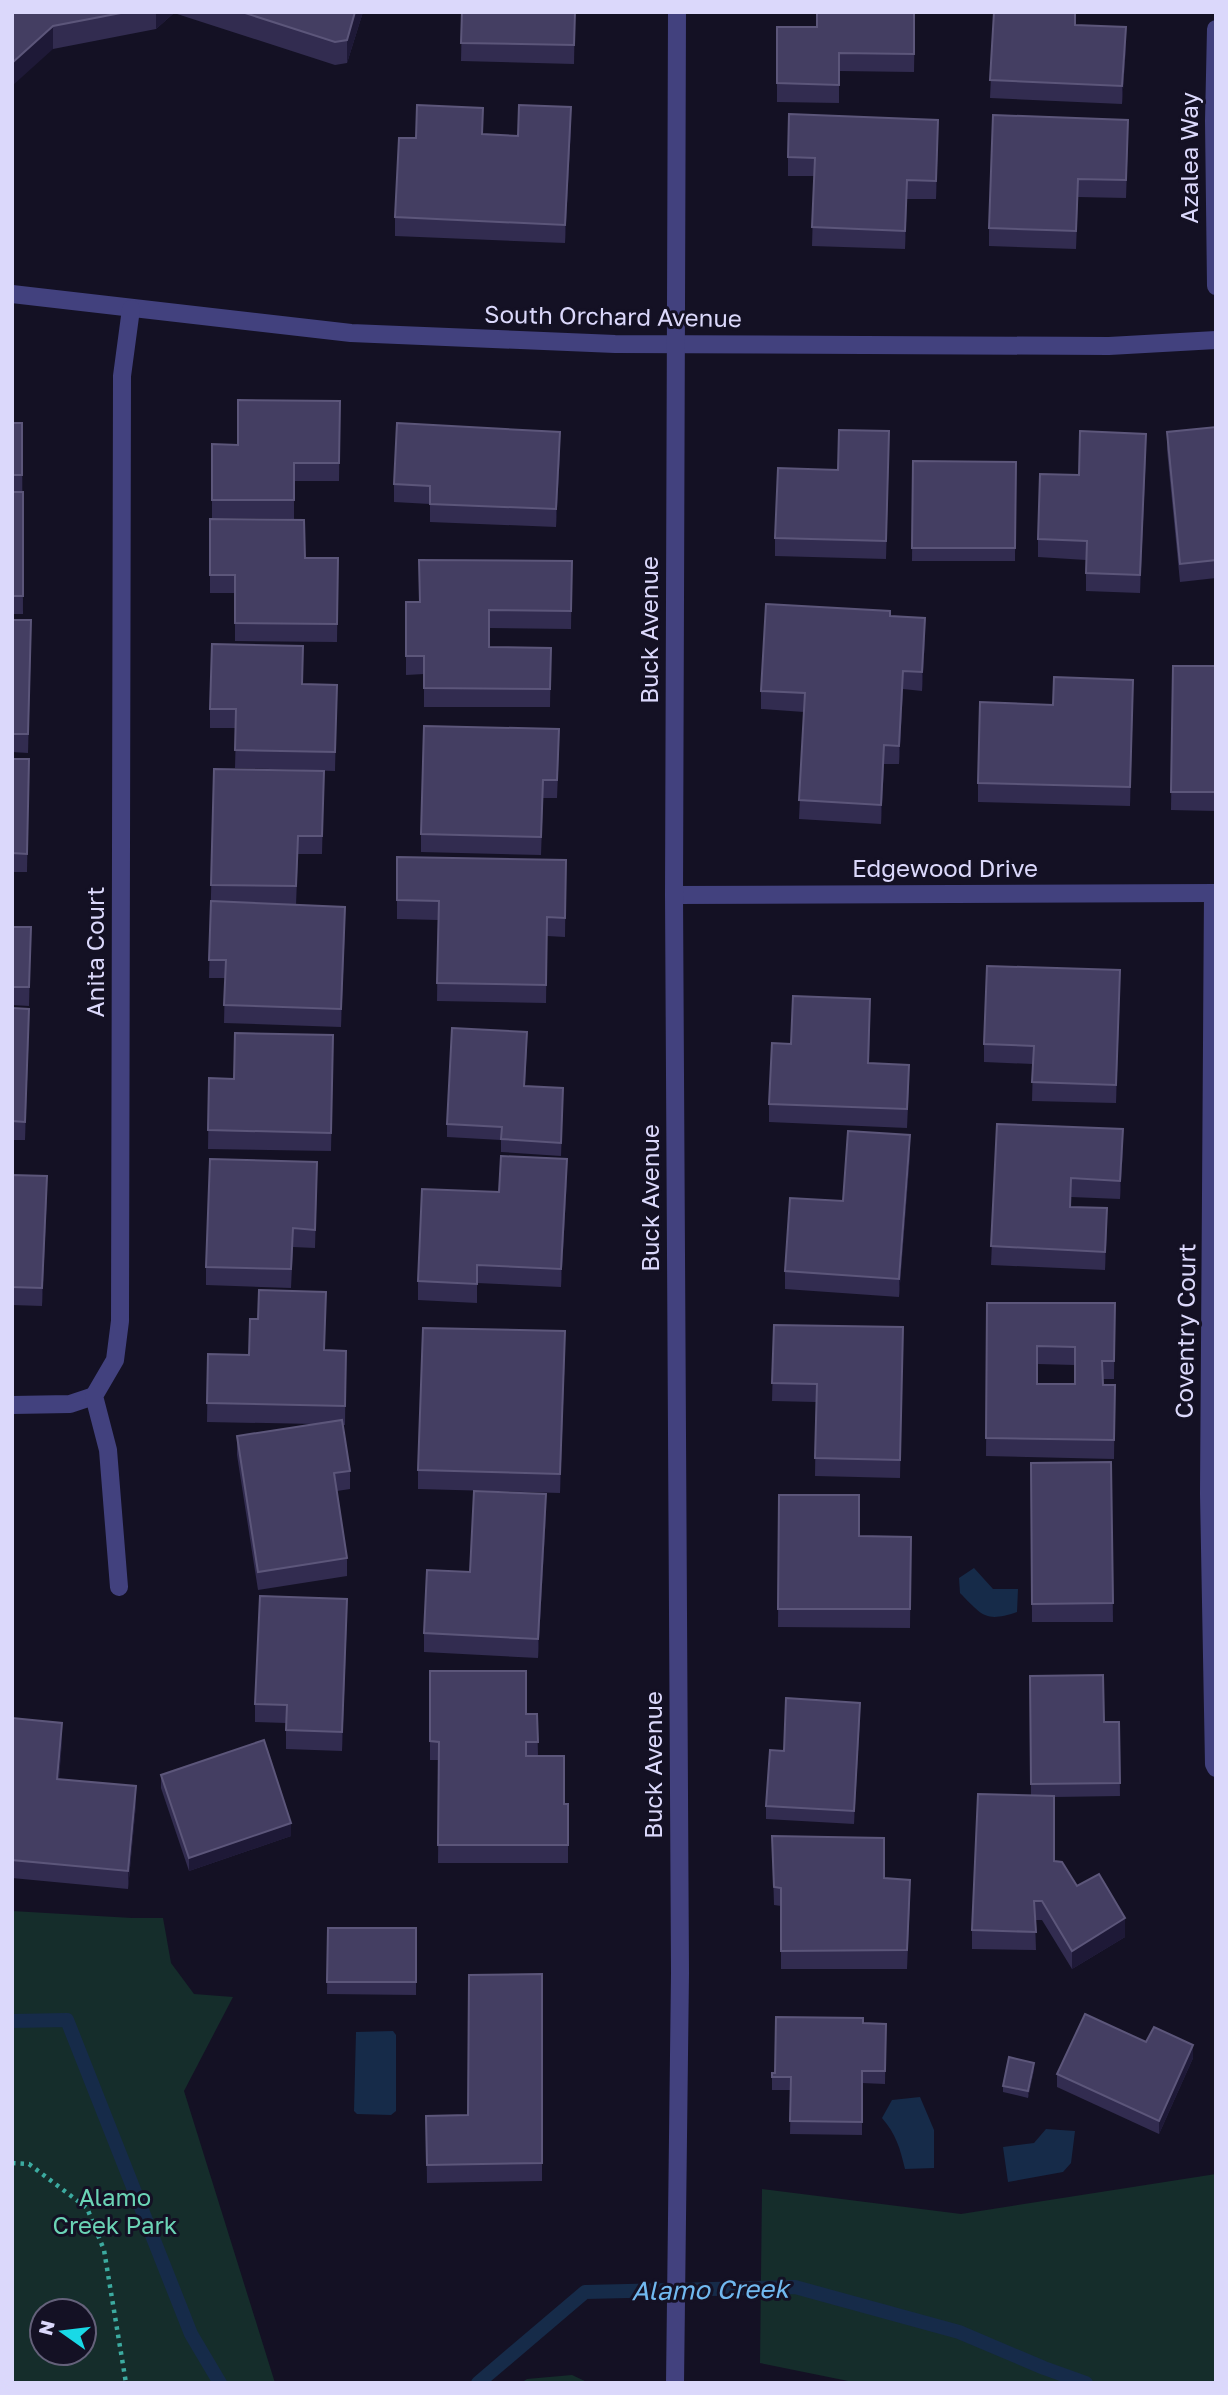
<svg xmlns="http://www.w3.org/2000/svg" width="1228" height="2395" font-family="'Golos Text',sans-serif">
	<rect width="100%" height="100%" fill="#141124"/>
	<!-- green -->
	<g fill="#152d2b" fill-rule="evenodd">
		<path d="M12,1911l120,7h31l8,45 23,31 39,3 -49,94 91,292h-263zM42,2311h42v42h-42z"/>
		<polygon points="1216,2174 1216,2383 858,2383 760,2363 762,2189 961,2214"/>
		<polygon points="572,2375 589,2383 521,2383 527,2379"/>
	</g>
	<!-- water -->
	<g fill="#162b49">
		<path d="M974,1568l19,21h25l-1,23c-32,11 -35,3 -57,-19l-1,-15z"/>
		<polygon points="393,2031 396,2035 396,2111 391,2115 357,2114 354,2111 356,2032"/>
		<path d="M920,2097l14,33v38l-29,1c-5,-21 -9,-35 -23,-51l10,-18z"/>
		<polygon points="1046,2129 1075,2131 1071,2163 1063,2172 1008,2182 1003,2147 1034,2143"/>
	</g>
	<g fill="none" stroke-linecap="round" stroke-linejoin="round">
		<!-- stream -->
		<g stroke="#162b49" stroke-width="14">
			<polyline points="12,2021 67,2020 191,2334 220,2383"/>
			<polyline points="478,2383 585,2292 795,2287 959,2332 1044,2368 1086,2383"/>
		</g>
		<!-- path -->
		<polyline stroke="#3caba0" stroke-width="4.5" stroke-dasharray="3.5 5" stroke-linecap="butt" points="12,2163 29,2164 87,2208 104,2250 126,2383"/>
		<!-- minor -->
		<g stroke="#42417e" stroke-width="18">
			<polyline points="1216,29 1214,121 1216,286"/>
			<polyline points="12,294 351,333 615,344 1109,346 1216,340"/>
			<polyline points="1213,893 1209,1494 1214,1764 1216,1768"/>
			<polyline points="674,895 1216,893"/>
			<polyline points="12,1405 70,1404 94,1396"/>
			<polyline points="119,1587 108,1450 94,1396 115,1360 120,1321 122,376 131,309"/>
			<polyline points="675,2383 680,1973 674,895 677,12"/>
		</g>
	</g>
	<!-- wall -->
	<g fill="#322c50" fill-rule="evenodd">
		<polygon points="12,12 363,12 347,63 335,65 174,13 156,29 53,49"/>
		<polygon points="462,12 575,12 574,64 461,61"/>
		<polygon points="915,12 914,72 839,71 839,103 777,102 777,27 817,27"/>
		<polygon points="994,12 1076,12 1076,25 1126,46 1122,104 990,98"/>
		<polygon points="571,125 565,243 395,236 395,217 416,138 483,134 518,136"/>
		<polygon points="938,138 936,199 907,199 905,249 812,246 814,176 788,176 788,157"/>
		<polygon points="1128,139 1126,198 1078,197 1076,249 989,246 989,228"/>
		<polygon points="340,401 339,481 294,481 294,519 212,518 212,444 238,445"/>
		<polygon points="12,423 22,423 23,614 12,614"/>
		<polygon points="1216,427 1216,578 1180,582 1167,450 1167,432"/>
		<polygon points="889,450 886,559 775,556 775,538"/>
		<polygon points="560,451 556,527 430,522 430,504 394,502 394,484"/>
		<polygon points="1146,452 1140,593 1086,591 1086,560 1038,557 1038,539 1079,475"/>
		<polygon points="913,461 1016,462 1015,561 912,561"/>
		<polygon points="210,519 305,558 338,558 337,642 235,641 235,593 210,593"/>
		<polygon points="572,561 571,629 489,628 489,647 551,648 550,707 424,707 424,674 406,675 406,602 419,602"/>
		<polygon points="890,616 925,637 922,691 903,689 899,764 884,764 881,824 799,819 804,712 761,709 761,691"/>
		<polygon points="12,620 31,639 28,753 12,752"/>
		<polygon points="1173,666 1216,666 1216,811 1171,810"/>
		<polygon points="303,684 337,685 335,771 235,768 236,728 210,728 210,709"/>
		<polygon points="1133,698 1130,806 978,802 978,783 1053,705"/>
		<polygon points="559,748 557,798 543,798 541,855 421,852 421,834"/>
		<polygon points="12,759 29,759 27,872 12,872"/>
		<polygon points="214,769 324,771 322,854 298,854 296,905 345,925 341,1027 224,1023 225,978 209,978"/>
		<polygon points="397,857 566,860 565,937 547,936 546,1003 437,1001 438,920 397,919"/>
		<polygon points="12,927 31,927 29,1006 12,1005"/>
		<polygon points="1120,989 1116,1103 1032,1101 1033,1064 984,1062 984,1044"/>
		<polygon points="12,1008 29,1027 25,1140 12,1140"/>
		<polygon points="870,1018 869,1063 909,1083 907,1128 769,1122 769,1104 791,1044"/>
		<polygon points="527,1045 525,1086 563,1101 561,1156 501,1152 501,1140 447,1137 447,1124"/>
		<polygon points="333,1053 331,1151 208,1149 209,1078 234,1079"/>
		<polygon points="997,1124 1123,1148 1120,1199 1071,1197 1070,1207 1107,1227 1105,1270 991,1265"/>
		<polygon points="910,1154 899,1297 785,1289 785,1271 843,1201"/>
		<polygon points="12,1175 47,1194 42,1306 12,1305"/>
		<polygon points="567,1177 561,1287 477,1283 477,1303 418,1300 418,1281"/>
		<polygon points="317,1180 315,1248 293,1247 291,1288 206,1285 206,1267"/>
		<path d="M987,1303h128l-1,76h-11v6h12l-1,74 -128,-3zM1037,1364l38,1v19h-38z"/>
		<polygon points="326,1310 324,1350 346,1351 345,1425 343,1425 350,1471 350,1489 337,1491 347,1558 347,1576 258,1590 237,1455 237,1436 316,1424 207,1422 208,1354 249,1355 258,1319"/>
		<polygon points="774,1325 903,1327 900,1478 815,1476 816,1402 772,1401"/>
		<polygon points="565,1350 560,1493 418,1489 418,1470"/>
		<polygon points="1111,1462 1113,1622 1032,1622 1031,1463"/>
		<polygon points="779,1495 859,1536 911,1537 910,1628 778,1627"/>
		<polygon points="546,1512 538,1658 424,1652 424,1633 470,1572"/>
		<polygon points="347,1617 342,1751 286,1749 286,1723 255,1722 255,1704"/>
		<polygon points="430,1671 526,1714 537,1714 538,1756 564,1804 568,1804 568,1863 438,1863 439,1760 430,1760"/>
		<polygon points="1030,1676 1104,1722 1119,1722 1120,1796 1054,1797 1054,1861 1125,1937 1072,1969 1042,1920 1035,1920 1036,1950 972,1949 972,1930 1031,1795"/>
		<polygon points="860,1716 854,1824 766,1819 766,1806 784,1751"/>
		<polygon points="12,1718 62,1741 59,1779 136,1804 128,1889 12,1878"/>
		<polygon points="161,1775 291,1836 189,1871 161,1788"/>
		<polygon points="772,1836 884,1878 910,1898 907,1969 781,1969 781,1906 774,1905"/>
		<polygon points="328,1928 416,1928 416,1995 327,1994"/>
		<polygon points="542,1974 542,2181 427,2183 426,2116 468,2115"/>
		<polygon points="863,2023 886,2024 885,2084 862,2083 862,2135 790,2134 791,2090 772,2090 772,2073 775,2073"/>
		<polygon points="1146,2042 1193,2058 1159,2134 1057,2087 1057,2074"/>
		<polygon points="1034,2070 1028,2098 1003,2092 1003,2086"/>
	</g>
	<!-- shaded-wall -->
	<g fill="#1e1937">
		<polygon points="156,12 174,12 174,13 156,29"/>
		<polygon points="355,12 363,12 347,63 347,40"/>
		<polygon points="53,26 53,49 12,86 12,63"/>
		<polygon points="1126,27 1126,46 1122,104 1122,86"/>
		<polygon points="571,107 571,125 565,243 565,225"/>
		<polygon points="938,120 938,138 936,199 936,181"/>
		<polygon points="907,180 907,199 905,249 905,231"/>
		<polygon points="560,432 560,451 556,527 556,509"/>
		<polygon points="1146,434 1146,452 1140,593 1140,575"/>
		<polygon points="925,618 925,637 922,691 922,672"/>
		<polygon points="903,671 903,689 899,764 899,746"/>
		<polygon points="1133,680 1133,698 1130,806 1130,787"/>
		<polygon points="884,745 884,764 881,824 881,805"/>
		<polygon points="345,907 345,925 341,1027 341,1009"/>
		<polygon points="1120,970 1120,989 1116,1103 1116,1085"/>
		<polygon points="29,1009 29,1027 25,1140 25,1122"/>
		<polygon points="1123,1129 1123,1148 1120,1199 1120,1181"/>
		<polygon points="910,1135 910,1154 899,1297 899,1279"/>
		<polygon points="567,1159 567,1177 561,1287 561,1269"/>
		<polygon points="47,1176 47,1194 42,1306 42,1288"/>
		<polygon points="1107,1208 1107,1227 1105,1270 1105,1252"/>
		<polygon points="565,1331 565,1350 560,1493 560,1474"/>
		<polygon points="546,1494 546,1512 538,1658 538,1639"/>
		<polygon points="347,1599 347,1617 342,1751 342,1732"/>
		<polygon points="860,1703 860,1716 854,1824 854,1811"/>
		<polygon points="62,1723 62,1741 57,1797 57,1779"/>
		<polygon points="136,1786 136,1804 128,1889 128,1871"/>
		<polygon points="291,1823 291,1836 189,1871 189,1858"/>
		<polygon points="1125,1918 1125,1937 1072,1969 1072,1951"/>
		<polygon points="1193,2045 1193,2058 1159,2134 1159,2121"/>
		<polygon points="1034,2063 1034,2070 1028,2098 1028,2091"/>
	</g>
	<!-- building -->
	<g fill="#443e62" stroke="#5c567a" stroke-width="2" fill-rule="evenodd">
		<polygon points="12,12 126,12 53,26 12,63"/>
		<polygon points="242,12 355,12 347,40 335,42"/>
		<polygon points="462,12 575,12 574,45 461,43"/>
		<polygon points="817,12 914,12 914,54 839,53 839,85 777,83 777,27 817,27"/>
		<polygon points="994,12 1075,12 1075,25 1126,27 1122,86 990,80"/>
		<polygon points="417,105 483,108 482,134 518,136 519,105 571,107 565,225 395,217 399,138 416,138"/>
		<polygon points="789,114 938,120 936,181 907,180 905,231 812,227 815,158 788,157"/>
		<polygon points="993,115 1128,120 1126,180 1078,179 1076,231 989,228"/>
		<polygon points="238,400 340,401 339,463 294,463 294,500 212,500 212,444 238,445"/>
		<rect x="12" y="423" width="10" height="52"/>
		<polygon points="397,423 560,432 556,509 430,504 430,486 394,484"/>
		<polygon points="1216,427 1216,560 1180,564 1167,432"/>
		<polygon points="839,430 889,431 886,541 775,538 778,468 838,470"/>
		<polygon points="1080,431 1146,434 1140,575 1086,573 1087,541 1038,539 1040,474 1079,475"/>
		<polygon points="913,461 1016,462 1015,548 912,548"/>
		<rect x="12" y="492" width="11" height="104"/>
		<polygon points="210,519 304,520 305,558 338,558 337,624 235,623 235,575 210,575"/>
		<polygon points="419,560 572,561 571,611 489,610 489,647 551,648 550,689 424,688 424,656 406,656 406,602 420,602"/>
		<polygon points="766,604 890,611 890,616 925,618 922,672 903,671 899,746 884,745 881,805 799,800 805,693 761,691"/>
		<polygon points="12,620 31,620 28,734 12,734"/>
		<polygon points="212,644 303,646 302,684 337,685 335,752 235,750 236,709 210,709"/>
		<polygon points="1173,666 1216,666 1216,792 1171,792"/>
		<polygon points="1054,677 1133,680 1130,787 978,783 980,702 1053,705"/>
		<polygon points="424,726 559,729 557,780 543,780 541,837 421,834"/>
		<polygon points="12,759 29,759 27,854 12,853"/>
		<polygon points="214,769 324,771 322,836 298,836 296,886 211,885"/>
		<polygon points="397,857 566,860 565,918 547,917 546,985 437,983 439,901 397,900"/>
		<polygon points="211,901 345,907 341,1009 224,1005 226,960 209,960"/>
		<polygon points="12,927 31,927 29,987 12,987"/>
		<polygon points="987,966 1120,970 1116,1085 1032,1082 1034,1046 984,1044"/>
		<polygon points="793,996 870,999 868,1063 909,1065 907,1109 769,1104 772,1043 791,1044"/>
		<polygon points="12,1008 29,1009 25,1122 12,1121"/>
		<polygon points="452,1028 527,1032 524,1086 563,1088 561,1143 501,1139 502,1127 447,1124"/>
		<polygon points="235,1033 333,1035 331,1133 208,1130 209,1078 234,1079"/>
		<polygon points="997,1124 1123,1129 1120,1181 1071,1178 1070,1207 1107,1208 1105,1252 991,1246"/>
		<polygon points="848,1131 910,1135 899,1279 785,1271 790,1198 843,1201"/>
		<polygon points="501,1156 567,1159 561,1269 477,1265 477,1284 418,1281 422,1189 499,1192"/>
		<polygon points="210,1159 317,1162 315,1230 293,1228 291,1269 206,1267"/>
		<polygon points="12,1175 47,1176 42,1288 12,1287"/>
		<polygon points="259,1290 326,1292 324,1350 346,1351 345,1406 207,1403 208,1354 249,1355 250,1319 258,1319"/>
		<path d="M987,1303h128l-1,58h-12l1,24h12l-1,55 -128,-2zM1037,1346l38,1v37h-38z"/>
		<polygon points="774,1325 903,1327 900,1460 815,1458 817,1384 772,1383"/>
		<polygon points="423,1328 565,1331 560,1474 418,1470"/>
		<polygon points="342,1420 350,1471 334,1473 347,1558 258,1572 237,1436"/>
		<polygon points="1111,1462 1113,1603 1032,1604 1031,1463"/>
		<polygon points="474,1491 546,1494 538,1639 424,1633 427,1570 470,1572"/>
		<polygon points="779,1495 859,1495 859,1536 911,1537 910,1609 778,1609"/>
		<polygon points="260,1596 347,1599 342,1732 286,1730 287,1705 255,1704"/>
		<polygon points="430,1671 526,1671 526,1714 537,1714 538,1742 526,1742 526,1756 564,1756 564,1804 568,1804 568,1845 438,1845 439,1742 430,1741"/>
		<polygon points="1103,1675 1104,1722 1119,1722 1120,1783 1031,1784 1030,1676"/>
		<polygon points="786,1698 860,1703 854,1811 766,1806 770,1750 784,1751"/>
		<polygon points="12,1718 62,1723 57,1779 136,1786 128,1871 12,1860"/>
		<polygon points="264,1740 291,1823 189,1858 161,1775"/>
		<polygon points="978,1794 1054,1796 1054,1861 1062,1862 1077,1886 1099,1874 1125,1918 1072,1951 1042,1901 1034,1901 1036,1932 972,1930"/>
		<polygon points="772,1836 884,1838 884,1878 910,1880 907,1950 781,1951 781,1888 774,1887"/>
		<polygon points="328,1928 416,1928 416,1982 327,1982"/>
		<polygon points="542,1974 542,2163 427,2165 426,2116 468,2115 469,1975"/>
		<polygon points="1085,2014 1146,2042 1154,2027 1193,2045 1159,2121 1057,2074"/>
		<polygon points="776,2017 863,2018 863,2023 886,2024 885,2071 862,2071 862,2122 790,2121 791,2077 772,2077 772,2073 775,2073"/>
		<polygon points="1009,2057 1034,2063 1028,2091 1003,2086"/>
	</g>
	<g text-anchor="middle" stroke-width="6" stroke-linejoin="round" paint-order="stroke">
		<!-- street labels -->
		<g font-size="24" fill="#dbd8fb" stroke="#141124">
			<text transform="translate(1190 158) rotate(-90)" y="8">Azalea Way</text>
			<text transform="translate(613 317) rotate(1)" y="8">South Orchard Avenue</text>
			<text transform="translate(650 630) rotate(-90)" y="8">Buck Avenue</text>
			<text x="945" y="877">Edgewood Drive</text>
			<text transform="translate(96 952) rotate(-90)" y="8">Anita Court</text>
			<text transform="translate(651 1198) rotate(-90)" y="8">Buck Avenue</text>
			<text transform="translate(1186 1331) rotate(-89)" y="8">Coventry Court</text>
			<text transform="translate(654 1765) rotate(-90)" y="8">Buck Avenue</text>
		</g>
		<!-- park labels -->
		<g font-size="24" fill="#6bd4b6" stroke="#141124">
			<text x="115" y="2206">Alamo<tspan x="115" dy="28">Creek Park</tspan></text>
		</g>
		<!-- water labels -->
		<g font-size="26" font-style="italic" fill="#71b9f0" stroke="#141124">
			<text transform="translate(710 2290) rotate(-1)" y="9">Alamo Creek</text>
		</g>
	</g>
	<!-- border -->
	<rect width="1228" height="2395" fill="none" stroke="#dbd8fb" stroke-width="28"/>
	<!-- north arrow -->
	<g transform="translate(63 2332) rotate(284)"><circle r="33" fill="#141124" stroke="#64617a" stroke-width="2"/>
	<path d="M0-5L12 26L0 18L-12 26Z" fill="#19d9e6"/>
	<text y="-10" font-size="19" font-weight="bold" text-anchor="middle" fill="#dbd8fb">N</text>
	</g>
</svg>
